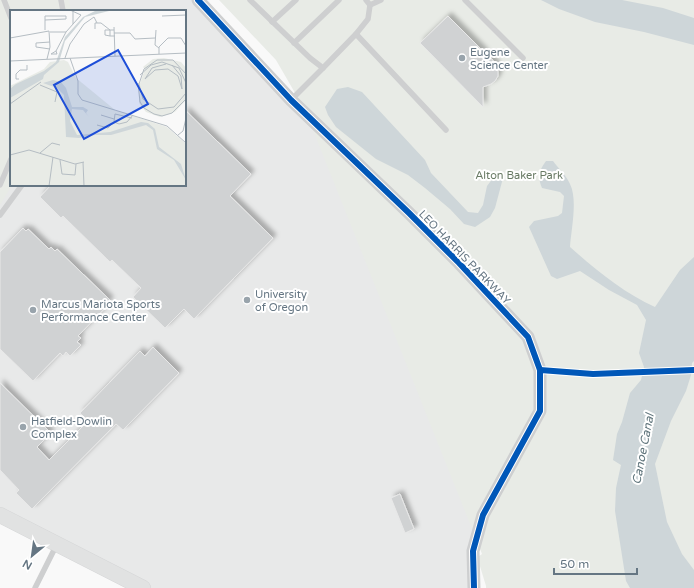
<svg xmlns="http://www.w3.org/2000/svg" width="694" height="588" font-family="'Varela Round',sans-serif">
	<defs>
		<filter id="shadow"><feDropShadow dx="3.5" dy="-3.5" stdDeviation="2" flood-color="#0004"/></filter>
	</defs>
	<rect width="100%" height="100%" fill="#f9f9f9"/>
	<!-- built -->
	<path fill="#e8e9e9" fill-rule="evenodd" d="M0,0h198l211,213 74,302 -9,73h-331l-143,-73zM11,11h174v174h-174z"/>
	<!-- green -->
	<g fill="#e8ebe6">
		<polygon points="0,0 69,0 71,11 11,11 11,185 12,185 0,205"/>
		<polygon points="219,0 694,0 694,588 486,588 486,586 479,563 478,557 482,554 311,125 302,105 276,60"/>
	</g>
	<!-- water -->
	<g fill="#ced6d9">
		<polygon points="541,0 622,0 663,8 694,18 694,45 644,32 595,22 559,9"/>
		<polygon points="348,87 362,92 425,160 431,173 468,212 478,213 483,205 487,186 496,174 502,173 503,178 495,208 490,217 475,227 464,224 450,209 425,188 408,175 376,159 336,127 328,115 325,107 337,89"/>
		<path d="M546,161h7c6,8 13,14 17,23 8,16 1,46 0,63 26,23 54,46 85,60l25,-37 14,-13v104l-2,2 -1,12 -5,16 -15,30 -16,43 12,58 15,32 12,16v18h-64l-4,-7 -11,-70 1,-23 3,-14 2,-9 -8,-5 4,-26 5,-12 8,-29 11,-13 3,-13 -5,-14 7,-33 -9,-15 -28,-15 -29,-19 -23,8 -6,-3 -22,-49 5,-6 24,-5 4,-3 2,-17 -4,-4 -18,-4c-5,-12 -3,-17 4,-27z"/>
	</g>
	<!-- building -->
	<g fill="#d0d2d3" stroke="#e8e8e8" filter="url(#shadow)">
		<polygon points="448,16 484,52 484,56 492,59 497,67 498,72 498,76 495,81 491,84 483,87 483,107 420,43"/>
		<polygon points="185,110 251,174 230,196 273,238 194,319 184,309 165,328 133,297 141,288 112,260 110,262 63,216 61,218 40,197 51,185 185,185"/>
		<polygon points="23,228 26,231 28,229 49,249 51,247 55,251 57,249 110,300 105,306 106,307 78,336 81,338 77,342 81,345 70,356 66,352 63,356 60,353 33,381 0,349 0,252"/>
		<polygon points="153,347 179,373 123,430 116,424 32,509 16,493 19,490 0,470 0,383 51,433 37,447 49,460 88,421 80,413 140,351 145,356"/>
		<polygon points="400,494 414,529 405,533 391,498"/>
	</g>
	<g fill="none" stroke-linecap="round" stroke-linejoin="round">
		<defs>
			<polyline id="secondary" points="0,515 143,588"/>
		</defs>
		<!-- secondary casing -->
		<use href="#secondary" stroke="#d5d6d7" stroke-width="16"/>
		<!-- service -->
		<g stroke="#cecfd0" stroke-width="5.5">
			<polyline points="4,0 11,18"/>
			<polyline points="61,0 63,11"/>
			<polyline points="250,0 310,58 323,68 356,34 368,19 370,5 366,0"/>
			<polyline points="465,0 523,58"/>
			<polyline points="370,5 381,0"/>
			<polyline points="272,22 296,0"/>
			<polyline points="356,34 446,130"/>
			<polyline points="294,43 339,0"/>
			<polyline points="291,100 323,68"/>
			<polyline points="0,185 11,159"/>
			<polyline points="0,215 22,185"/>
			<polyline points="35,588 57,544"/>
		</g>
		<!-- tertiary -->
		<polyline stroke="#cecfd0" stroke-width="13" points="198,0 291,100 409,213 459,263 528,337 540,370 540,411 483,515 473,551 474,588"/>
		<!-- secondary -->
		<use href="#secondary" stroke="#e1e2e2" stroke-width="15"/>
		<defs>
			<g id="cycleway">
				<polyline points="198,0 291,100 409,213 459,263 528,337 540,370 540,411 483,515 473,551 474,588"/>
				<polyline points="540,370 593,374 694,370"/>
			</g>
		</defs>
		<!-- cycleway casing -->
		<use href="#cycleway" stroke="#fff" stroke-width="8"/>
		<!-- cycleway -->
		<use href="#cycleway" stroke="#0057b8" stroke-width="6"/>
	</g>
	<!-- markers -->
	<g fill="#99a4ac" stroke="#fff" stroke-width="1.5">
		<circle cx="462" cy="58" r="4"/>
		<circle cx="247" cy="300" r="4"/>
		<circle cx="33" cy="310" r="4"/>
		<circle cx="23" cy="427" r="4"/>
	</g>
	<g text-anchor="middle" stroke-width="4" stroke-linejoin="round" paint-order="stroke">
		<!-- poi labels -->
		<g font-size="11" fill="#657683" stroke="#fff" text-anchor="start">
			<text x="470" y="56">Eugene<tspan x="470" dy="13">Science Center</tspan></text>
			<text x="255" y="298">University<tspan x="255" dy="13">of Oregon</tspan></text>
			<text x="41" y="308">Marcus Mariota Sports<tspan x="41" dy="13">Performance Center</tspan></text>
			<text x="31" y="425">Hatfield-Dowlin<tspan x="31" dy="13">Complex</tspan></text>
		</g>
		<!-- park labels -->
		<g font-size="11" fill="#687a64" stroke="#fff">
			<text x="519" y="179">Alton Baker Park</text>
		</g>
		<!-- street labels -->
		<g font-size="11" fill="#657683" stroke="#fff">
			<text transform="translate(465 257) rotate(46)" y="4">LEO HARRIS PARKWAY</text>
		</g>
		<!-- water labels -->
		<g font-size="12" font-style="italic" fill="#60757c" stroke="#fff">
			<text transform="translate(643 449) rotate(-79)" y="4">Canoe Canal</text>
		</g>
	</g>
	<!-- overview -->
	<g transform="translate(10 10)">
		<rect width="176" height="176" fill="#f9f9f9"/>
		<path d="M154,48l17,4 5,6v32l-11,12 -15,5 -14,-5 -7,-9 1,-20 5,-14 -2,-2 10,-8zM54,50l4,2 8,16 39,32 52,17 19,17v42h-176v-100l34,-17 6,-7z" fill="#e8ebe6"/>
		<path d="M85,1h14l-24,6 -20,24 -6,21 -15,13 -1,4 -33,19v-9l6,-5 28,-13 12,-9 9,-25 18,-20zM43,70l8,2 5,6 6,19h11l5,3 -2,3 3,4 -6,-7 -11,-1 -2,12 7,14 33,-3 31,-10 7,1 7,6 4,18 22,17 5,16 -12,-20 -17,-11 -4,-19 -7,-5 -35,10h-16l-16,3 -13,-1 -2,-42 -7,-7 -14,-5z" fill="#ced6d9"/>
		<path fill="none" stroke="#b5bdc3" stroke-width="1" d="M63,1v13M152,6l24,-1M104,17l1,29M85,19v-6h6l9,7h-5v5l5,1M35,20v-14h21v3l-21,1M104,20h-4v6h5M146,20l-1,15 4,3M40,22h16l15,-17 -11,-5M104,23h16l5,6 20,-1M0,28l39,-7 1,16 -3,12M40,39l-14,-2v-4l14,-1M46,41l1,3h-6l5,-3 10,-19M149,44v-7l9,-9h13l5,8M55,48l5,-14 14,-20 10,-7 3,6M60,48l8,23v13l4,6 85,26 19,17M0,51l176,-8M156,54l-14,4 -7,11 10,-9 13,-1 10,7 4,13 -1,-13 -9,-11M176,64l-13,-14h-16l-13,9 -5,15 4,15 15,10 16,-2 12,-14M130,65l11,-10 11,-3 17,6 7,15M9,69h-3v-5l4,-4h7v-5M128,73l2,19 4,6 10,6 8,2 10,-3 14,-14M30,75l17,7 -2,10M0,94l31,-22M91,105l13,4M104,112l5,2 8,-2 6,-7M87,115l11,3 6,-6 1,-8 17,4M168,125l5,-4 3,-13M30,143l12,-10 8,2M0,145l19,-5 46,14 9,-2M50,150l2,14 13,1 1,-11M73,152l1,24M39,176l4,-29"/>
		<path fill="#1d4ed8" fill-opacity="0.15" stroke="#1d4ed8" stroke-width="2" d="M108,40l30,54 -64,35 -30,-54z"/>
		<rect width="176" height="176" fill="none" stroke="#657683" stroke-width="2"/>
	</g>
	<!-- north arrow -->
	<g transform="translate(32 556) rotate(209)" stroke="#ffffff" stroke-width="3" paint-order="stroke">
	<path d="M0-3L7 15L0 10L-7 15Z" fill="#657683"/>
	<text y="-6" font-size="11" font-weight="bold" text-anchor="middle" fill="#657683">N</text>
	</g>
	<!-- scale -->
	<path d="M554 568v6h83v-6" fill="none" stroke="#657683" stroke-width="2"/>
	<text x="560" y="568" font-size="12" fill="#657683" stroke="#ffffff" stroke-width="3" paint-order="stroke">50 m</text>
</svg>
